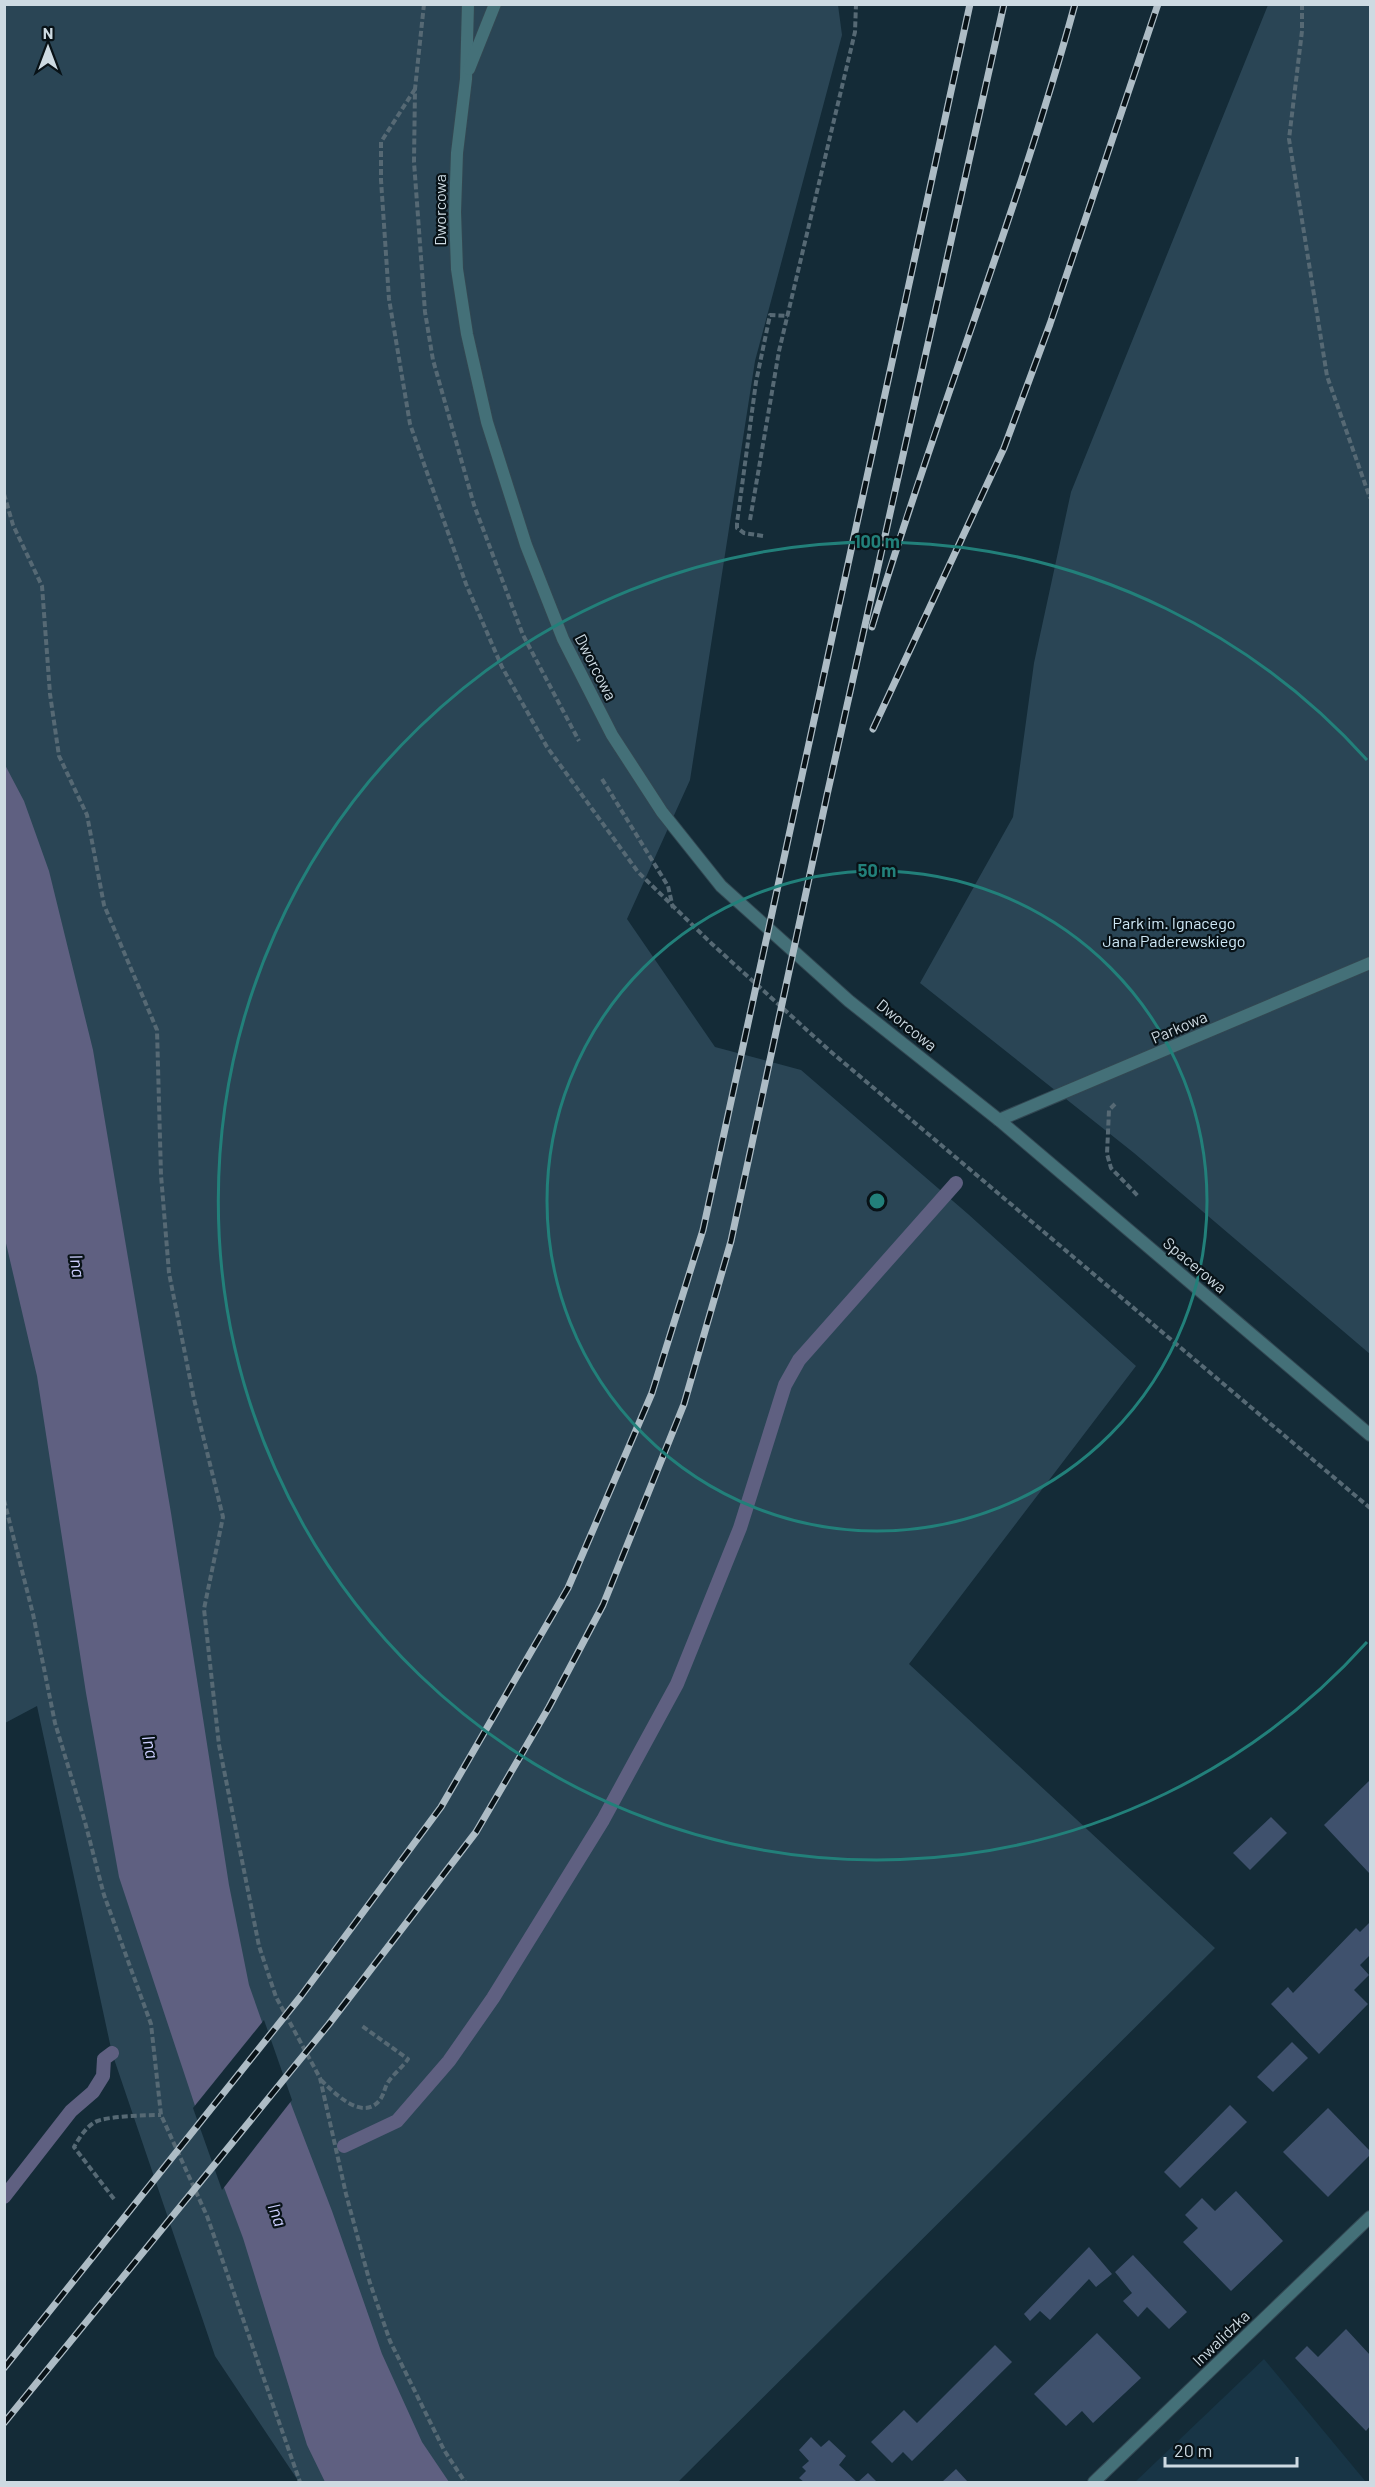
<svg xmlns="http://www.w3.org/2000/svg" width="1375" height="2487" font-family="Barlow,sans-serif">
	<rect width="100%" height="100%" fill="#142b37"/>
	<!-- built -->
	<polygon fill="#183546" points="1264,2359 1366,2482 1135,2482"/>
	<!-- green -->
	<g fill="#2a4555">
		<polygon points="5,5 838,5 842,35 755,361 690,780 627,919 715,1047 801,1070 968,1214 1136,1366 909,1664 1215,1948 678,2482 299,2482 215,2356 112,2053 37,1706 5,1723"/>
		<polygon points="1268,5 1370,5 1370,1354 1134,1153 920,983 1013,817 1034,663 1071,492"/>
	</g>
	<!-- water -->
	<polygon fill="#5f6081" points="4,763 24,801 49,871 93,1050 171,1513 229,1885 249,1985 291,2104 332,2211 382,2354 422,2442 449,2482 325,2482 307,2445 243,2238 207,2142 119,1877 86,1693 37,1376 5,1239"/>
	<!-- pier -->
	<polygon fill="#142b37" points="264,2020 292,2100 222,2190 193,2108"/>
	<g fill="none" stroke-linecap="round" stroke-linejoin="round">
		<!-- stream -->
		<g stroke="#5f6081" stroke-width="14">
			<polyline points="344,2146 397,2121 449,2061 493,1998 603,1820 677,1684 740,1528 785,1385 799,1360 956,1183"/>
			<polyline points="4,2197 71,2111 93,2092 103,2076 104,2059 112,2053"/>
		</g>
	</g>
	<!-- building -->
	<g fill="#3f516d">
		<polygon points="1370,1780 1370,1874 1324,1825"/>
		<polygon points="1271,1817 1287,1833 1250,1870 1233,1853"/>
		<polygon points="1370,1922 1370,1955 1360,1965 1369,1975 1354,1990 1368,2004 1319,2054 1271,2004 1288,1987 1293,1993 1356,1928 1360,1932"/>
		<polygon points="1292,2042 1308,2058 1273,2092 1257,2077"/>
		<polygon points="1230,2105 1247,2122 1180,2188 1164,2172"/>
		<polygon points="1328,2108 1370,2151 1370,2155 1328,2197 1283,2152"/>
		<polygon points="1236,2191 1283,2241 1231,2291 1183,2242 1198,2228 1185,2215 1202,2198 1215,2211"/>
		<polygon points="1089,2247 1112,2274 1096,2287 1089,2279 1050,2320 1040,2311 1030,2321 1024,2314"/>
		<polygon points="1133,2255 1187,2312 1169,2329 1147,2307 1138,2317 1123,2301 1132,2293 1115,2272"/>
		<polygon points="1346,2329 1370,2355 1370,2426 1366,2431 1295,2358 1307,2346 1318,2357"/>
		<polygon points="1097,2333 1141,2378 1093,2423 1082,2411 1066,2426 1034,2394"/>
		<polygon points="995,2345 1012,2362 912,2461 903,2452 892,2463 871,2442 904,2410 917,2423"/>
		<polygon points="811,2437 821,2447 829,2440 846,2456 839,2465 857,2482 804,2482 799,2478 806,2471 802,2467 809,2461 799,2450"/>
		<polygon points="956,2469 968,2482 942,2482"/>
		<polygon points="868,2473 877,2482 858,2482"/>
	</g>
	<g fill="none" stroke-linecap="round" stroke-linejoin="round">
		<defs>
			<g id="minor">
				<polyline points="999,1120 1370,963"/>
				<polyline points="1094,2482 1370,2217"/>
			</g>
			<g id="tertiary">
				<polyline points="468,4 466,79 457,153 455,212 457,269 467,334 487,422 526,545 563,639 612,735 662,812 721,886 849,1001 999,1120 1370,1435"/>
				<polyline points="469,69 495,4"/>
			</g>
		</defs>
		<!-- minor casing -->
		<use href="#minor" stroke="#324752" stroke-width="14"/>
		<!-- tertiary casing -->
		<use href="#tertiary" stroke="#324752" stroke-width="14"/>
		<!-- path -->
		<g stroke="#566974" stroke-width="4" stroke-dasharray="6 3" stroke-linecap="butt">
			<polyline points="424,4 415,89 414,162 425,312 433,360 474,505 523,635 579,741"/>
			<polyline points="1302,4 1302,31 1289,139 1327,376 1370,498"/>
			<polyline points="415,89 381,142 381,180 389,299 410,424 466,584 502,667 547,747 638,872 712,944 830,1051 1370,1508"/>
			<polyline points="4,494 13,525 42,586 50,694 59,756 87,815 104,905 157,1030 161,1175 169,1273 194,1399 223,1517 204,1609 219,1745 259,1946 276,1997 320,2078 346,2194 370,2283 390,2341 444,2450 465,2482"/>
			<polyline points="750,520 779,351 855,32 856,4"/>
			<polyline points="763,536 744,533 737,528 737,523 756,382 770,315 788,316"/>
			<polyline points="602,779 668,886 673,908"/>
			<polyline points="1115,1104 1109,1110 1107,1154 1111,1168 1138,1196"/>
			<polyline points="4,1500 33,1614 55,1723 85,1822 104,1895 151,2024 161,2115 207,2216 300,2482"/>
			<path d="M321,2080c13,13 41,41 58,21 5,-6 5,-11 8,-17 4,-8 16,-17 21,-25l-46,-33"/>
			<path d="M114,2199l-40,-52c5,-9 12,-20 21,-25 11,-6 53,-7 66,-7"/>
		</g>
		<!-- minor -->
		<use href="#minor" stroke="#447078" stroke-width="12"/>
		<!-- tertiary -->
		<use href="#tertiary" stroke="#447078" stroke-width="12"/>
		<defs>
			<g id="rail">
				<path d="M872,627c63,-209 145,-412 203,-623"/>
				<polyline points="873,729 1004,448 1050,324 1158,4"/>
				<polyline points="4,2368 301,1996 441,1807 568,1588 652,1393 703,1230 970,4"/>
				<polyline points="4,2423 329,2024 476,1832 549,1707 603,1605 684,1404 731,1241 827,795 1004,4"/>
			</g>
		</defs>
		<!-- rail casing -->
		<use href="#rail" stroke="#adbcc5" stroke-width="7"/>
		<!-- rail -->
		<use href="#rail" stroke="#081217" stroke-width="4.5" stroke-dasharray="14" stroke-linecap="butt"/>
	</g>
	<!-- distance rings -->
	<g fill="none" stroke="#22807a" stroke-width="3">
		<circle cx="877" cy="1201" r="330"/>
		<path d="M1367 1642A659 659 0 1 1 1367 760"/>
	</g>
	<g text-anchor="middle" stroke-width="4.5" stroke-linejoin="round" paint-order="stroke">
		<!-- street labels -->
		<g font-size="16" fill="#cddae2" stroke="#081217">
			<text transform="translate(440 210) rotate(-90)" y="6">Dworcowa</text>
			<text transform="translate(596 667) rotate(63)" y="6">Dworcowa</text>
			<text transform="translate(907 1025) rotate(39)" y="6">Dworcowa</text>
			<text transform="translate(1179 1027) rotate(-23)" y="6">Parkowa</text>
			<text transform="translate(1195 1265) rotate(40)" y="6">Spacerowa</text>
			<text transform="translate(1221 2338) rotate(-44)" y="6">Inwalidzka</text>
		</g>
		<!-- park labels -->
		<g font-size="16" fill="#cfe8f6" stroke="#081217">
			<text x="1174" y="929">Park im. Ignacego<tspan x="1174" dy="18">Jana Paderewskiego</tspan></text>
		</g>
		<!-- water labels -->
		<g font-size="18" font-style="italic" fill="#cccefe" stroke="#081217">
			<text transform="translate(77 1266) rotate(82)" y="6">Ina</text>
			<text transform="translate(150 1747) rotate(78)" y="6">Ina</text>
			<text transform="translate(277 2215) rotate(70)" y="6">Ina</text>
		</g>
	</g>
	<circle cx="877" cy="1201" r="9" fill="#22807a" stroke="#081217" stroke-width="3"/>
	<g font-size="18" text-anchor="middle" font-weight="bold" fill="#22807a" stroke="#081217" stroke-width="4.5" stroke-linejoin="round" paint-order="stroke">
		<text x="877" y="548">100 m</text>
		<text x="877" y="877">50 m</text>
	</g>
	<!-- border -->
	<rect width="1375" height="2487" fill="none" stroke="#cddae2" stroke-width="12"/>
	<!-- north arrow -->
	<g transform="translate(48 48)" stroke="#081217" stroke-width="4.5" paint-order="stroke">
	<path d="M0-4.5L10 22L0 15L-10 22Z" fill="#cddae2"/>
	<text y="-9" font-size="16" font-weight="bold" text-anchor="middle" fill="#cddae2">N</text>
	</g>
	<!-- scale -->
	<path d="M1165 2457v9h132v-9" fill="none" stroke="#cddae2" stroke-width="3"/>
	<text x="1174" y="2457" font-size="18" fill="#cddae2" stroke="#081217" stroke-width="4.5" paint-order="stroke">20 m</text>
</svg>
